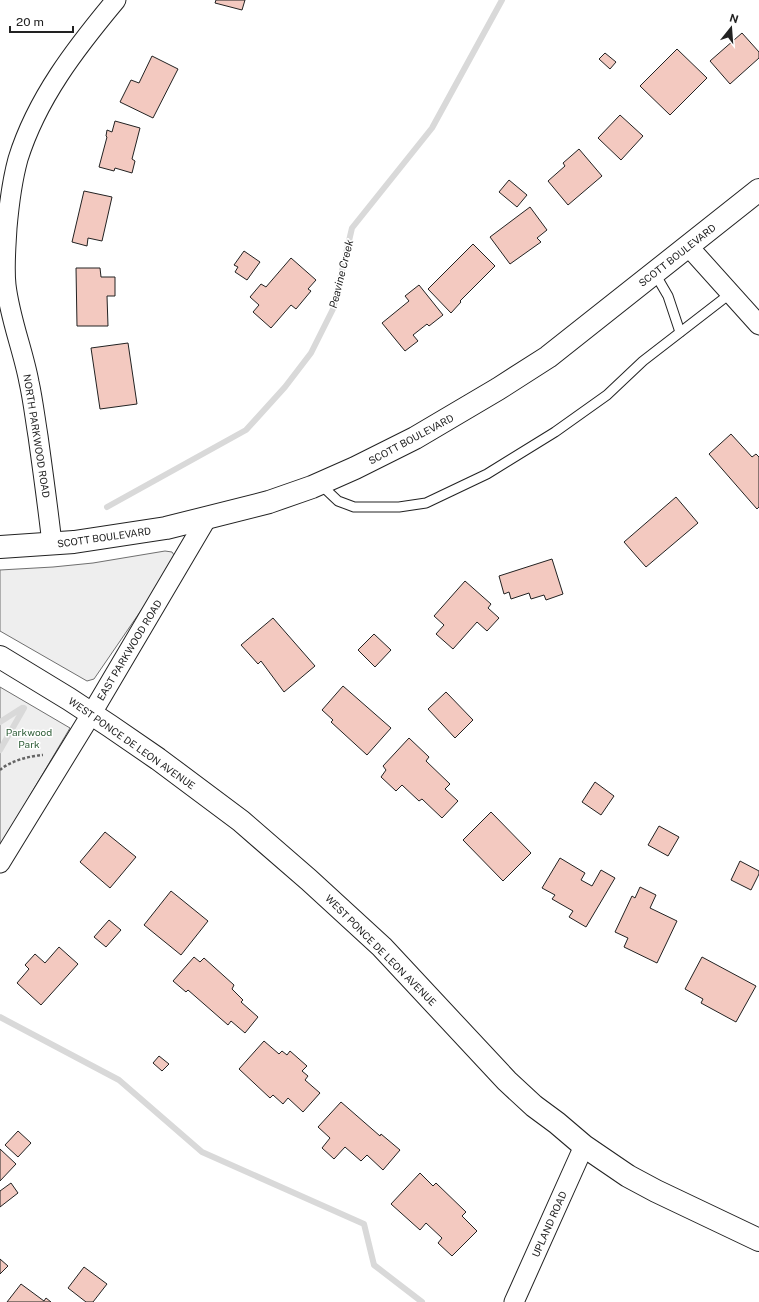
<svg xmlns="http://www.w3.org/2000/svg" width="759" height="1302" font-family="'Public Sans',sans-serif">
	<rect width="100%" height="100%" fill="#fff"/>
	<!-- green -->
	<g fill="#eee" stroke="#6f6f6f">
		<polygon points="165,551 172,552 176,558 175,565 142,609 94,679 87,681 0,631 0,570 53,567 93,563"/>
		<polygon points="0,687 70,728 29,797 0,849"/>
	</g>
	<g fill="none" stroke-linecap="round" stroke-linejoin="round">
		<!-- stream -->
		<g stroke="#d9d9d9" stroke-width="6">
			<polyline points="107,507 246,430 285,387 311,353 333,309 352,228 432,128 502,0"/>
			<polyline points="0,722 22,708"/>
			<polyline points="0,750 24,708"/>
			<polyline points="0,1017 119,1080 202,1152 364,1224 374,1265 422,1302"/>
		</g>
	</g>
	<!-- building -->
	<g fill="#f3c9c0" stroke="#222">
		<polygon points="216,0 245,0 242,10 215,3"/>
		<polygon points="742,33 759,52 759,58 730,84 710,61"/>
		<polygon points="677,49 707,78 670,115 640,86"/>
		<polygon points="605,53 616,62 610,69 599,59"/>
		<polygon points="152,56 178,69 153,118 120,102 131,80 139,83"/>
		<polygon points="620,115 643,136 621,160 598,138"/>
		<polygon points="115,121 140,128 132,159 135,161 132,173 115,168 114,171 99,167 107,137 106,136 107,130 112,132"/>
		<polygon points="579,149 602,176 568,205 548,181 565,166 563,163"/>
		<polygon points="509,180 527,195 517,207 499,192"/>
		<polygon points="84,191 112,197 102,241 88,238 87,246 72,242"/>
		<polygon points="530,207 547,230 537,238 541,242 510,264 490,237"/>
		<polygon points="473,244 495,266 460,301 461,302 451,313 428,289"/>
		<polygon points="244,251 260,262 247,280 235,272 238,267 234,265"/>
		<polygon points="291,258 316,280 308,289 311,291 296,309 291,305 271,328 253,312 259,305 250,297 261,284 266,287"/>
		<polygon points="76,268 100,268 101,277 115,277 115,296 107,296 108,326 77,326"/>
		<polygon points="419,285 443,315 429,326 427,324 413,335 418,341 405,351 382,323 409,301 405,296"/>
		<polygon points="128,343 137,404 100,409 91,348"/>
		<polygon points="731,434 752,457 756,454 759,457 759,507 757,509 709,454"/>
		<polygon points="676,497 698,523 646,567 624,542"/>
		<polygon points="552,559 563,594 546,600 544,595 531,599 529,593 511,599 509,592 504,594 499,576"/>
		<polygon points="465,581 491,604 488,608 499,618 487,631 477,622 453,649 436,634 444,625 434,616"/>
		<polygon points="273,618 315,666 284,692 261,661 258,664 241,645"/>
		<polygon points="374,634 391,650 375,667 358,650"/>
		<polygon points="343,686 391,728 367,755 331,722 333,720 322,710"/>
		<polygon points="446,692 473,720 455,738 428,709"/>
		<polygon points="409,738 429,757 426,761 450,784 445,789 458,801 442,818 422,799 419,801 402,785 396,791 381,777 386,770 383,766"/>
		<polygon points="595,782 614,796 601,815 582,802"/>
		<polygon points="491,812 531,853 503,881 463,840"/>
		<polygon points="659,826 679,837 668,856 648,845"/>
		<polygon points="105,832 136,857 110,888 80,862"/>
		<polygon points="560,858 585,873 581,880 592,886 601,870 615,878 586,927 569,917 573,911 552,899 555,895 542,888"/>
		<polygon points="740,861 759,871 759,874 751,890 731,880"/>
		<polygon points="640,887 656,895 650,908 677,921 657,963 624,947 628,938 615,932 632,896 635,898"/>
		<polygon points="171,891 208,921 181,955 144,925"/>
		<polygon points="109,920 121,930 106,947 94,937"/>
		<polygon points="59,947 78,964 41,1005 17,983 29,969 25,965 35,954 45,963"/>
		<polygon points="194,957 200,962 204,958 234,985 232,989 243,1000 241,1002 258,1017 245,1033 231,1021 228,1025 188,990 186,992 173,981"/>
		<polygon points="702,957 756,986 736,1022 701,1003 703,999 685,989"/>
		<polygon points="264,1041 279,1054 282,1051 287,1055 290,1051 307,1066 302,1071 308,1076 305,1080 320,1093 303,1112 288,1098 283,1104 273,1095 270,1098 239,1069"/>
		<polygon points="159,1056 169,1064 162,1071 153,1063"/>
		<polygon points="341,1102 380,1136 381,1134 400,1150 383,1170 367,1155 361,1161 345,1147 334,1159 322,1148 330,1138 318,1127"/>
		<polygon points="18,1131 31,1143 18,1157 5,1145"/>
		<polygon points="0,1149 16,1164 0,1181"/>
		<polygon points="420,1173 433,1186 436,1183 466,1212 462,1216 477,1231 452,1256 438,1243 442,1238 426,1223 420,1230 391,1204"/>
		<polygon points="11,1183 18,1193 0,1207 0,1191"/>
		<polygon points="0,1259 8,1266 0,1274"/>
		<polygon points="84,1267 107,1284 93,1302 86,1302 68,1288"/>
		<polygon points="21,1284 44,1301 46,1298 51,1302 7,1302"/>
	</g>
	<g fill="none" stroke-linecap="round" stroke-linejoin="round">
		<defs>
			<g id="service">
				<polyline points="654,272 668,296 680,332"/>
				<polyline points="319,483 338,501 354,507 399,507 426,503 487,474 555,432 607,395 643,361 731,293"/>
			</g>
			<g id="minor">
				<polyline points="688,246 759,325"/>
				<path d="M52,544c-4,-36 -9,-72 -14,-108 -3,-18 -5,-36 -9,-54 -6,-32 -19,-63 -23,-97 -2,-19 0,-38 1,-57 2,-23 5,-47 11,-69 19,-61 58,-111 98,-159"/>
				<polyline points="0,863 92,713 207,518"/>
				<polyline points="514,1302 584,1146"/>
			</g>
			<polyline id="secondary" points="0,657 69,699 110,726 158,759 241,821 309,880 382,947 507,1081 534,1106 557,1123 584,1146 628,1176 656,1191 759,1240"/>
			<polyline id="trunk" points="0,547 74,542 166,528 269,502 312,487 355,468 415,438 498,389 548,357 759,190"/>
		</defs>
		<!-- service casing -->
		<use href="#service" stroke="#222" stroke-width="11"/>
		<!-- minor casing -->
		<use href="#minor" stroke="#222" stroke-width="21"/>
		<!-- secondary casing -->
		<use href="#secondary" stroke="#222" stroke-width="24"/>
		<!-- trunk casing -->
		<use href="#trunk" stroke="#222" stroke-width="24"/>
		<!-- path -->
		<path stroke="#646464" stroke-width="2.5" stroke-dasharray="3 2" stroke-linecap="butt" d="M0,770c10,-9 29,-14 43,-15"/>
		<!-- service -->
		<use href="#service" stroke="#fff" stroke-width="9"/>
		<!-- minor -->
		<use href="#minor" stroke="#fff" stroke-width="19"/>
		<!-- secondary -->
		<use href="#secondary" stroke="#fff" stroke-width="22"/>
		<!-- trunk -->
		<use href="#trunk" stroke="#fff" stroke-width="22"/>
	</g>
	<g text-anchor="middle" stroke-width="3" stroke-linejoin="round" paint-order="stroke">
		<!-- street labels -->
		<g font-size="10" fill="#222" stroke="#fff">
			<text transform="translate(677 255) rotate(-38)" y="4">SCOTT BOULEVARD</text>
			<text transform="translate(37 436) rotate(81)" y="4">NORTH PARKWOOD ROAD</text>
			<text transform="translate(411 439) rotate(-28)" y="4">SCOTT BOULEVARD</text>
			<text transform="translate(104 537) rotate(-8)" y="4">SCOTT BOULEVARD</text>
			<text transform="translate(129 650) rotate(-59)" y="4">EAST PARKWOOD ROAD</text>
			<text transform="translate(132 743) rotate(35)" y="4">WEST PONCE DE LEON AVENUE</text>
			<text transform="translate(381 950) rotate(45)" y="4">WEST PONCE DE LEON AVENUE</text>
			<text transform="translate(549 1224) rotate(-66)" y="4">UPLAND ROAD</text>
		</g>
		<!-- park labels -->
		<g font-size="10" fill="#2f5e38" stroke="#fff">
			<text x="29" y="736">Parkwood<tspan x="29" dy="12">Park</tspan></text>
		</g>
		<!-- water labels -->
		<g font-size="11" font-style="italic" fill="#222" stroke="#fff">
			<text transform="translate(341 274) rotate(-76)" y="4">Peavine Creek</text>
		</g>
	</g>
	<!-- north arrow -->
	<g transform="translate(731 28) rotate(17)" stroke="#ffffff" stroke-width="3" paint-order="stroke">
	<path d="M0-3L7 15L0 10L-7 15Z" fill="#222222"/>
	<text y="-6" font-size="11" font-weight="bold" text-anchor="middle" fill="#222222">N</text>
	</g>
	<!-- scale -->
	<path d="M10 26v6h63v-6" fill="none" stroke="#222222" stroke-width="2"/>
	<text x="16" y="26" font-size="12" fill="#222222" stroke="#ffffff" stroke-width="3" paint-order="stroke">20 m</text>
</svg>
